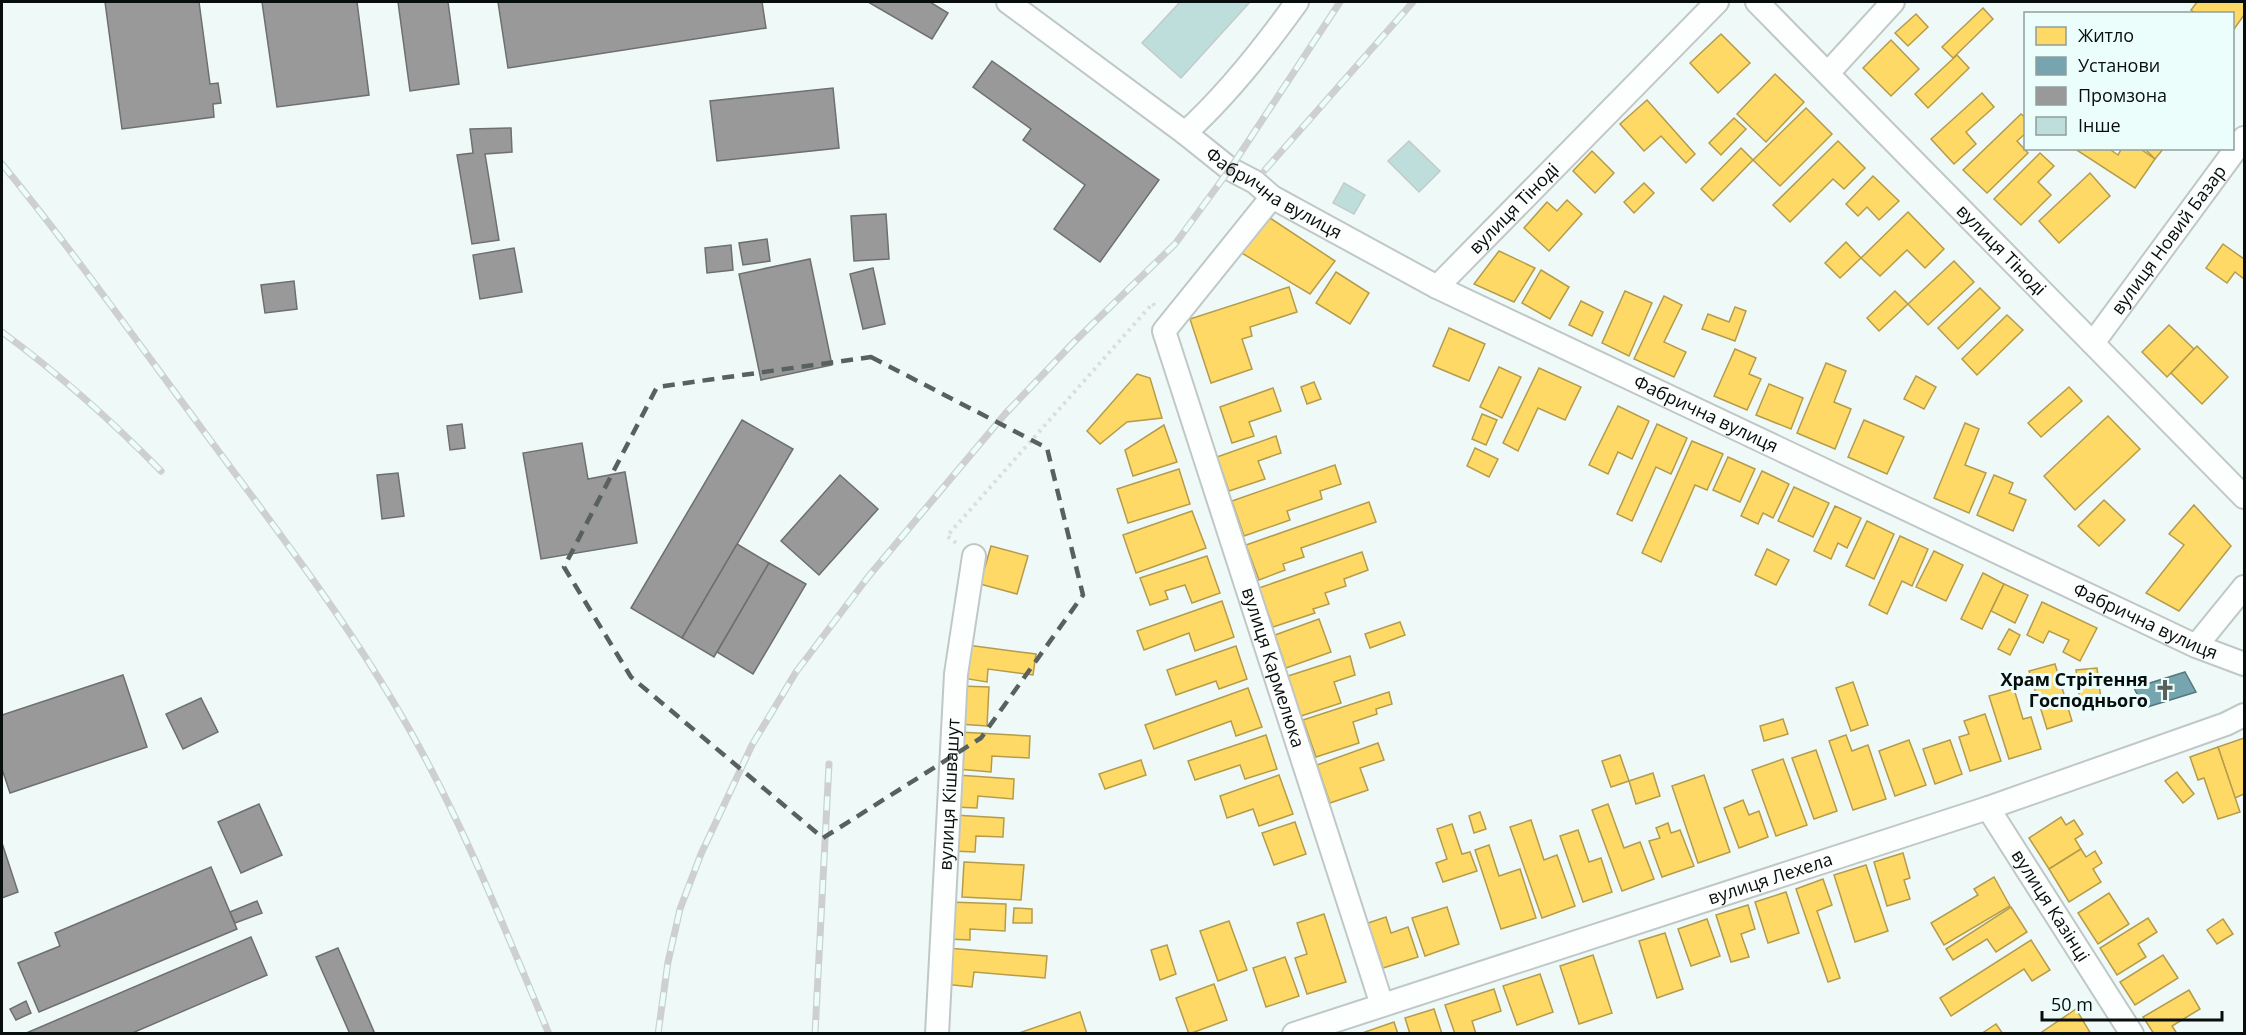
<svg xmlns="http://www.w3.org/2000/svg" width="2246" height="1035" font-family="'Open Sans',sans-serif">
	<rect width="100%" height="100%" fill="#effaf8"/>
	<!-- homes -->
	<g fill="#ffd966" stroke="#b59c4b" stroke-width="1.5">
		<polygon points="2197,2 2244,2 2244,15 2232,32 2232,14 2196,14 2191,10"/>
		<polygon points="1983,8 1993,19 1953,58 1942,47"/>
		<polygon points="1916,14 1928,27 1908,46 1895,33"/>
		<polygon points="1721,34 1750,63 1718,93 1690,63"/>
		<polygon points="1891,40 1919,69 1891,96 1863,68"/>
		<polygon points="1957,55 1969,68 1928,108 1915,94"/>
		<polygon points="1775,74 1804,102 1766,142 1737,114"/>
		<polygon points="1982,93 1994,107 1966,132 1976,144 1954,164 1931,139"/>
		<polygon points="1647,100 1695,154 1686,163 1661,136 1644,151 1620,124"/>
		<polygon points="1806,108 1832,134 1780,186 1753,160"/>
		<polygon points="2021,114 2026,118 2026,133 2017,141 2028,153 1987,193 1963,170"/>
		<polygon points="1734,118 1746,129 1721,155 1709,143"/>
		<polygon points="1838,141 1865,168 1844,189 1833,179 1790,222 1773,205"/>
		<polygon points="1741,148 1753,160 1713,201 1701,189"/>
		<polygon points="2108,148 2118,155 2122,148 2139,148 2155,159 2135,188 2075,149"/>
		<polygon points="2144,148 2164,148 2155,159"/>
		<polygon points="1592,151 1614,173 1595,193 1573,171"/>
		<polygon points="2040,153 2054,166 2038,182 2051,195 2021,225 1994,199"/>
		<polygon points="2090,173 2110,196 2059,243 2039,221"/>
		<polygon points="1873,176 1899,201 1879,220 1867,207 1858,216 1846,204"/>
		<polygon points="1644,183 1654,193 1634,213 1624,202"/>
		<polygon points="1567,200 1582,214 1549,251 1524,228 1547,202 1557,211"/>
		<polygon points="1908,212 1944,249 1925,268 1907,250 1880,276 1861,258"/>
		<polygon points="1267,216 1335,261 1310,294 1240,252"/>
		<polygon points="1846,242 1861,258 1840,278 1825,263"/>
		<polygon points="2223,244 2244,259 2244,279 2235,272 2227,283 2206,268"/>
		<polygon points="1499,251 1535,268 1514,302 1474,284"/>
		<polygon points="1954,261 1974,282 1928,325 1908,304"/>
		<polygon points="1541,270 1569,287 1550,319 1522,303"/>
		<polygon points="1336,272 1369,293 1350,324 1316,303"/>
		<polygon points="1289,287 1297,312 1250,327 1252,336 1242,339 1252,369 1211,383 1190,319"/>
		<polygon points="1980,288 2000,308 1958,349 1938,328"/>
		<polygon points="1625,291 1652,303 1629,356 1602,343"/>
		<polygon points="1895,291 1908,304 1879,331 1867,318"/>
		<polygon points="1664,296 1682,305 1664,342 1686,352 1674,377 1634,359"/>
		<polygon points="1581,301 1603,312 1592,336 1569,325"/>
		<polygon points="1735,307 1746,311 1735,341 1702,329 1708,314 1729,322"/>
		<polygon points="2007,315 2023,330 1977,375 1962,359"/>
		<polygon points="2169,325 2194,349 2167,377 2142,352"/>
		<polygon points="1449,328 1485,344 1469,381 1433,366"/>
		<polygon points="2197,346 2228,377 2202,404 2171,373"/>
		<polygon points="1735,349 1756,358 1749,374 1761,379 1747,410 1714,396"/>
		<polygon points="1826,363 1846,371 1834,402 1851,409 1835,449 1797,433"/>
		<polygon points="1499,367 1521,377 1502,418 1480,407"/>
		<polygon points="1539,368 1581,387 1565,420 1538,408 1518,451 1503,443"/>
		<polygon points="1137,374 1150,378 1162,418 1127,422 1100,444 1087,431"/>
		<polygon points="1916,376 1936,387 1924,409 1904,399"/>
		<polygon points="1314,382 1321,399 1307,404 1301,387"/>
		<polygon points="1769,384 1803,398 1791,429 1756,415"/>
		<polygon points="2069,387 2082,401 2041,437 2028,423"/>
		<polygon points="1273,388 1281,411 1249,422 1254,436 1232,443 1220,407"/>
		<polygon points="1618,406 1649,421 1632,459 1618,452 1608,474 1589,465"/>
		<polygon points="1482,414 1497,420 1486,445 1472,439"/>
		<polygon points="2108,416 2140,449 2075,510 2044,476"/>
		<polygon points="1864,420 1904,437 1887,474 1848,457"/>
		<polygon points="1965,423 1979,429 1965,465 1986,473 1969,513 1934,498"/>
		<polygon points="1657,424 1687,438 1671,474 1656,467 1632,521 1617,514"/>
		<polygon points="1164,425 1177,462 1133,476 1125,450"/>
		<polygon points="1276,436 1281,453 1258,461 1265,479 1229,491 1217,457"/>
		<polygon points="1692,441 1723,454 1707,490 1695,485 1661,562 1642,553"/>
		<polygon points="1475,448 1498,459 1489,477 1467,466"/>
		<polygon points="1728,457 1755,469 1740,502 1713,490"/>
		<polygon points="1335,465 1341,484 1320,491 1322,499 1287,511 1290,520 1244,536 1232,501"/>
		<polygon points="1179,469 1190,504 1128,523 1117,489"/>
		<polygon points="1762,471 1789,484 1773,518 1763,513 1758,524 1741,516"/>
		<polygon points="1994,475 2013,483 2009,493 2026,500 2013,531 1977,515"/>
		<polygon points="1794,487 1829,503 1813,537 1778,521"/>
		<polygon points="2104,500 2125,520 2099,546 2078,526"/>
		<polygon points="1369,502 1376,522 1301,548 1304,557 1283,564 1285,570 1259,580 1246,545"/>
		<polygon points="2194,505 2231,546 2179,611 2146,593 2184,545 2169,534"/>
		<polygon points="1835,506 1861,518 1847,548 1838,543 1831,559 1814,551"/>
		<polygon points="1192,511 1206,548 1136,573 1123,535"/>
		<polygon points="1867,521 1894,534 1874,579 1846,566"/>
		<polygon points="1900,536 1928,549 1912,586 1902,581 1887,614 1869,605"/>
		<polygon points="991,546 1028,556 1017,594 980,584"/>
		<polygon points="1767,549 1789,560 1776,585 1755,575"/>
		<polygon points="1934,551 1963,565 1946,601 1916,587"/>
		<polygon points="1362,552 1368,570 1344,579 1346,586 1325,593 1329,604 1313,609 1315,613 1273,627 1259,588"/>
		<polygon points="1207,556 1220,593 1192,603 1185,585 1165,591 1168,599 1150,605 1140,578"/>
		<polygon points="1983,573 2004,584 1982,629 1961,619"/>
		<polygon points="2004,584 2028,595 2015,623 1991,611"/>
		<polygon points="1222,601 1234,637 1195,651 1189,633 1144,650 1137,631"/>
		<polygon points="2042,602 2097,628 2080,661 2063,652 2069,640 2049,631 2043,643 2027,635"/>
		<polygon points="1319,619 1331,652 1286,668 1275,635"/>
		<polygon points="1400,622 1405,635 1370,648 1365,634"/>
		<polygon points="2009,629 2020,635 2010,655 1998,649"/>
		<polygon points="967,645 1036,654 1033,675 988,669 987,682 962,678"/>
		<polygon points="1236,646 1247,679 1219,689 1216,681 1176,695 1167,670"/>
		<polygon points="1350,656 1355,675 1334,682 1341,703 1301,716 1288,676"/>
		<polygon points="2055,664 2072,721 2047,729 2029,671"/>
		<polygon points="2097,668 2102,707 2081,710 2076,670"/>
		<polygon points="1853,682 1868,725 1851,731 1836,688"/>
		<polygon points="961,686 989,687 987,726 959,724"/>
		<polygon points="1248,688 1262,727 1236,736 1231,721 1154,749 1145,725"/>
		<polygon points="2014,689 2023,719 2031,717 2041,749 2009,759 1989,696"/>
		<polygon points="1389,692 1392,704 1376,709 1377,714 1353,722 1359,743 1316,757 1303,720"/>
		<polygon points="1985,714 2001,761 1970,771 1959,737 1969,734 1964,721"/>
		<polygon points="1783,719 1788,734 1764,741 1760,726"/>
		<polygon points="959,732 1030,736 1029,758 992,756 991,772 957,769"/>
		<polygon points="1266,735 1277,769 1245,779 1240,765 1195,780 1188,761"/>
		<polygon points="1846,735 1852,751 1868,745 1886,799 1853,810 1829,741"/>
		<polygon points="2244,738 2244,794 2235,798 2218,747"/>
		<polygon points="1909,740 1926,785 1895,796 1879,751"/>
		<polygon points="1950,740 1962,774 1935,784 1923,749"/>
		<polygon points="1378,743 1384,760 1360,768 1368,790 1330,803 1317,765"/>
		<polygon points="2218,747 2240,812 2218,819 2204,778 2198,780 2190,757"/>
		<polygon points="1816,750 1837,811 1814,819 1792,758"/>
		<polygon points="1620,755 1629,781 1611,787 1602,761"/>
		<polygon points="1783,759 1807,825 1776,836 1752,770"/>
		<polygon points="1141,760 1146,775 1105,789 1099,774"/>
		<polygon points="2177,772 2194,794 2183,803 2165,781"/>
		<polygon points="1653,773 1660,796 1636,804 1629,781"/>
		<polygon points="957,775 1014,779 1013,799 978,796 977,808 955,807"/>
		<polygon points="1279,775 1293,814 1259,826 1253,809 1227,818 1220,796"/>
		<polygon points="1704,775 1730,852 1698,863 1672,786"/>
		<polygon points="1743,800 1749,815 1759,811 1768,837 1739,848 1724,808"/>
		<polygon points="1608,804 1624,848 1640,842 1654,879 1622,891 1592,810"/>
		<polygon points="1480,812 1486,829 1474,833 1469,816"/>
		<polygon points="954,815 1004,818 1003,837 976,836 975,852 952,851"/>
		<polygon points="2061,817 2066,825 2074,820 2083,834 2075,839 2081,849 2049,869 2029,838"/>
		<polygon points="1531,820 1544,860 1557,855 1575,906 1542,918 1510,827"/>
		<polygon points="1295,822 1306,854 1274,865 1262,833"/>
		<polygon points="1668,823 1671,833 1680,830 1694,866 1662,877 1649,841 1660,838 1656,828"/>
		<polygon points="1452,824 1462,854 1470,852 1477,871 1443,882 1436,863 1447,859 1437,829"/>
		<polygon points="1578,830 1589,862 1601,858 1612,892 1583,902 1560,836"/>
		<polygon points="1489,845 1499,876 1520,869 1536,918 1501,929 1475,850"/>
		<polygon points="2081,849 2086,857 2095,851 2102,863 2093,869 2101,882 2069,902 2049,869"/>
		<polygon points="1903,853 1910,878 1904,880 1910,899 1887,906 1874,862"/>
		<polygon points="964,862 1024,865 1021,900 962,897"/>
		<polygon points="1866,865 1888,931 1855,942 1834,875"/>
		<polygon points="1994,877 2010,906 1944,945 1931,923 1978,895 1974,889"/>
		<polygon points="1823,879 1832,905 1817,911 1840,978 1828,982 1796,889"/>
		<polygon points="1786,892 1799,933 1768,943 1755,902"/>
		<polygon points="2109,893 2129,924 2098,944 2078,913"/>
		<polygon points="949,902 1006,904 1005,931 970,929 970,940 948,939"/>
		<polygon points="1748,905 1755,929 1741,934 1749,957 1731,962 1716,915"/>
		<polygon points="1447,907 1459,944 1425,956 1412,918"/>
		<polygon points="2011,907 2027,932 1996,952 1987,939 1953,960 1946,949"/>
		<polygon points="1014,908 1032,909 1032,923 1013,923"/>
		<polygon points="1324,914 1346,982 1307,994 1295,958 1307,954 1297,923"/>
		<polygon points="1386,917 1391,933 1408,927 1418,957 1383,968 1368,923"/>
		<polygon points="2148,918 2157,932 2138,944 2146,957 2117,975 2100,948"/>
		<polygon points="1707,919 1720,956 1691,966 1678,929"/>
		<polygon points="2223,919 2233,934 2217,944 2207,930"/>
		<polygon points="1229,921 1247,970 1218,981 1200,931"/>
		<polygon points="1665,933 1683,989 1657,998 1639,941"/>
		<polygon points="2031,940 2050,970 2032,981 2024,969 1951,1016 1940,998"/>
		<polygon points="1167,945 1176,974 1160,980 1151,950"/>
		<polygon points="947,948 1047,956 1045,978 974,972 972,987 944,984"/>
		<polygon points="1593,955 1612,1013 1579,1024 1560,966"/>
		<polygon points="2163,955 2178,978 2135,1005 2120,982"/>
		<polygon points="1285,957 1299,996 1266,1007 1253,968"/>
		<polygon points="1540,974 1553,1012 1517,1025 1503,986"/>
		<polygon points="1214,984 1227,1020 1189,1034 1176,998"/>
		<polygon points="1494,989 1501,1011 1472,1021 1476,1034 1455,1034 1445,1005"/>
		<polygon points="2189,990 2200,1009 2172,1026 2176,1032 2173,1034 2154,1034 2143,1017"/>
		<polygon points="1434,1009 1442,1034 1410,1034 1405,1018"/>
		<polygon points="2076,1009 2091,1034 2039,1034"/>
		<polygon points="1080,1012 1087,1034 1016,1034"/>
		<polygon points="1394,1022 1398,1034 1363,1034 1362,1033"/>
		<polygon points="1996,1024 2003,1034 1981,1034"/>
	</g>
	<!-- public -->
	<polygon fill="#76a5af" stroke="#55787e" stroke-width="1.5" points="2185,672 2196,692 2144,708 2134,688"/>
	<!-- industry -->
	<g fill="#999" stroke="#6e6f6f" stroke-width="1.5">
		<polygon points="105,2 199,2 210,84 218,83 221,103 213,104 214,117 122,129"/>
		<polygon points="262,2 357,2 369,95 277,107"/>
		<polygon points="398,2 448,2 459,84 410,91"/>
		<polygon points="498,2 762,2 766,28 508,68"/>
		<polygon points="868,2 930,2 948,13 932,39"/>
		<polygon points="992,61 1159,180 1100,262 1054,229 1085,185 1023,140 1031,129 973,87"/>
		<polygon points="833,88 839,148 717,161 710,101"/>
		<polygon points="511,128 512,152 485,154 499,240 472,244 457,155 473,153 470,129"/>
		<polygon points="886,214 889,259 854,261 851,216"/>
		<polygon points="767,239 770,261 743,265 739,243"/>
		<polygon points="731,245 733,270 707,273 705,248"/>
		<polygon points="514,248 522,292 480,299 473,255"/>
		<polygon points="810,259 832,365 761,380 739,274"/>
		<polygon points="873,268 885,324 863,329 850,274"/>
		<polygon points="294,281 297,309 265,313 261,285"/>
		<polygon points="742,420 793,449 682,638 631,608"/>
		<polygon points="462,424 465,448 450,450 447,426"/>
		<polygon points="582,443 588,479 625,472 637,543 541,559 523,453"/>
		<polygon points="398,473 404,516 382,519 377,475"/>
		<polygon points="840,475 878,509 819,575 781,541"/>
		<polygon points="737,544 769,563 714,657 682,638"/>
		<polygon points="769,563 806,584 753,674 717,652"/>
		<polygon points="123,675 147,747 10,793 2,769 2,715"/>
		<polygon points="201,698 218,732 183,749 166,714"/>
		<polygon points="259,804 282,855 241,873 218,822"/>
		<polygon points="2,843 18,892 2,898"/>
		<polygon points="211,867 237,929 39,1012 18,963 60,946 55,933"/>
		<polygon points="257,901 262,913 235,923 230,912"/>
		<polygon points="251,937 267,975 130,1034 24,1034"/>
		<polygon points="338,948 375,1034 350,1034 316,957"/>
		<polygon points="26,1001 31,1013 16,1020 10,1009"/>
	</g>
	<!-- building -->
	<g fill="#bededc" stroke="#c3cbca" stroke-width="1.5">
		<polygon points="1180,2 1250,2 1181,78 1142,43"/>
		<polygon points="1409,141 1440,171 1419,192 1388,161"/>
		<polygon points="1344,183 1365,195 1354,214 1333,203"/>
	</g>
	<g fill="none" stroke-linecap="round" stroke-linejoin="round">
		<defs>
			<g id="street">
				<path id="s1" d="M1008,2l177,131 45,36 25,13 17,15 165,90 759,359 48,18"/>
				<path id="s2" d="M1757,2l487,495"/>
				<polyline points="1828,73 1893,2"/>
				<path d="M1185,133c42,-38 79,-85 112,-131"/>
				<path id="s3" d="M1272,197l-108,134 218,674"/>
				<path id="s4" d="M1437,287l280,-285"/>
				<path id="s5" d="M2093,343l151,-205"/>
				<polyline points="2196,646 2244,587"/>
				<path id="s6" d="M1988,808l144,226"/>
				<path id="s7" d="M937,1034l19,-360 18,-118"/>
				<path id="s8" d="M1294,1034l694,-226 238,-84 18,-9"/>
			</g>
		</defs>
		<!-- street casing -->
		<use href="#street" stroke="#c0c8c7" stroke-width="26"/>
		<!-- path -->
		<polyline stroke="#dbdede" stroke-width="4" stroke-dasharray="3 4.5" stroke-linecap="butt" points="956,543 947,536 1153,303 1154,306"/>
		<!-- street -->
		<use href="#street" stroke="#fdfefe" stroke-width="22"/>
		<defs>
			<g id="rail">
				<path d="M2,164c71,87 136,179 203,269 71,96 144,190 203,294 56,98 97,203 141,307"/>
				<polyline points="1265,170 1413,2"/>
				<path d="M2,332c58,43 108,87 159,139"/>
				<polyline points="658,1034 668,962 680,909 701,854 752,745 796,672 868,577 1005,414 1074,342 1175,244 1230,169 1340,2"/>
				<polyline points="815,1034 829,764"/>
			</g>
		</defs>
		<!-- rail casing -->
		<use href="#rail" stroke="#ced0d0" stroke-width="7"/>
		<!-- rail -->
		<use href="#rail" stroke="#ebfefc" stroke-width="4.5" stroke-dasharray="14" stroke-linecap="butt"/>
	</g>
	<!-- marked area -->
	<path fill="none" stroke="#59615f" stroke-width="4.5" stroke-dasharray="12 8" stroke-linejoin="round" d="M871,357l176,91 36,147 -102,143 -158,100 -192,-161 -67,-110 93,-180z"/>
	<!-- icons -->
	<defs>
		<symbol id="church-bare" viewBox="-9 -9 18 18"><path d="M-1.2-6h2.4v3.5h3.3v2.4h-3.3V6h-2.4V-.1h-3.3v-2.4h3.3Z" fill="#59615f" stroke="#ebfefc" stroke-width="2.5" paint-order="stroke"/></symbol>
	</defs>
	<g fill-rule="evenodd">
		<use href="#church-bare" x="2150" y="675" width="30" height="30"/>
	</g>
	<g text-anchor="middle" stroke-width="6" stroke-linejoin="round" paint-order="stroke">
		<!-- street labels -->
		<g font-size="18" fill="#080e0d" stroke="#ebfefc">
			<text dy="6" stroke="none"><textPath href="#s1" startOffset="328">Фабрична вулиця</textPath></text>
			<text dy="6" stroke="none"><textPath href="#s4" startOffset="110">вулиця Тіноді</textPath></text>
			<text dy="6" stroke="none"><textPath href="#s5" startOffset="128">вулиця Новий Базар</textPath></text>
			<text dy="6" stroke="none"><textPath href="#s2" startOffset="348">вулиця Тіноді</textPath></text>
			<text dy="6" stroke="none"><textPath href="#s1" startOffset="814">Фабрична вулиця</textPath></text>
			<text dy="6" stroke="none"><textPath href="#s1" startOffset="1300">Фабрична вулиця</textPath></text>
			<text dy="6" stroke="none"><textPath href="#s3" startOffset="526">вулиця Кармелюка</textPath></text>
			<text dy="6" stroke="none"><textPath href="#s7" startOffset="240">вулиця Кішвашут</textPath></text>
			<text dy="6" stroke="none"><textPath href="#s8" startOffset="501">вулиця Лехела</textPath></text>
			<text dy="6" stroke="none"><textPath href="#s6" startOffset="116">вулиця Казінці</textPath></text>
		</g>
		<!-- poi labels -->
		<g font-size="18" font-weight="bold" fill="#080e0d" stroke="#ebfefc" text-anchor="end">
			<text x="2148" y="686">Храм Стрітення<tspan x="2148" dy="21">Господнього</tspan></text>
		</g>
	</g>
	<!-- border -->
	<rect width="2246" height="1035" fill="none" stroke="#080e0d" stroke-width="6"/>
	<!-- legend -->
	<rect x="2024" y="12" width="210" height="138" fill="#ebfefc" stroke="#909e9c" stroke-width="1.5"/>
	<rect x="2036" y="27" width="30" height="18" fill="#ffd966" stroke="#909e9c" stroke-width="1.5"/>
	<text x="2078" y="42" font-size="18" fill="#080e0d">Житло</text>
	<rect x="2036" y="57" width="30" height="18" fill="#76a5af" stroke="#909e9c" stroke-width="1.5"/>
	<text x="2078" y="72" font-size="18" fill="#080e0d">Установи</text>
	<rect x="2036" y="87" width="30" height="18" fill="#999999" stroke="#909e9c" stroke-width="1.5"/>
	<text x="2078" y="102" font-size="18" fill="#080e0d">Промзона</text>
	<rect x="2036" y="117" width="30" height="18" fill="#bededc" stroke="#909e9c" stroke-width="1.5"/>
	<text x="2078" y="132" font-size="18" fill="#080e0d">Інше</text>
	<!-- scale -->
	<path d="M2042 1011v9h180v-9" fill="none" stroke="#080e0d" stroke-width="3"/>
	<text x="2051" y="1011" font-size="18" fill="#080e0d" stroke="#ebfefc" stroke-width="4.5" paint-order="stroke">50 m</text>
</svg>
